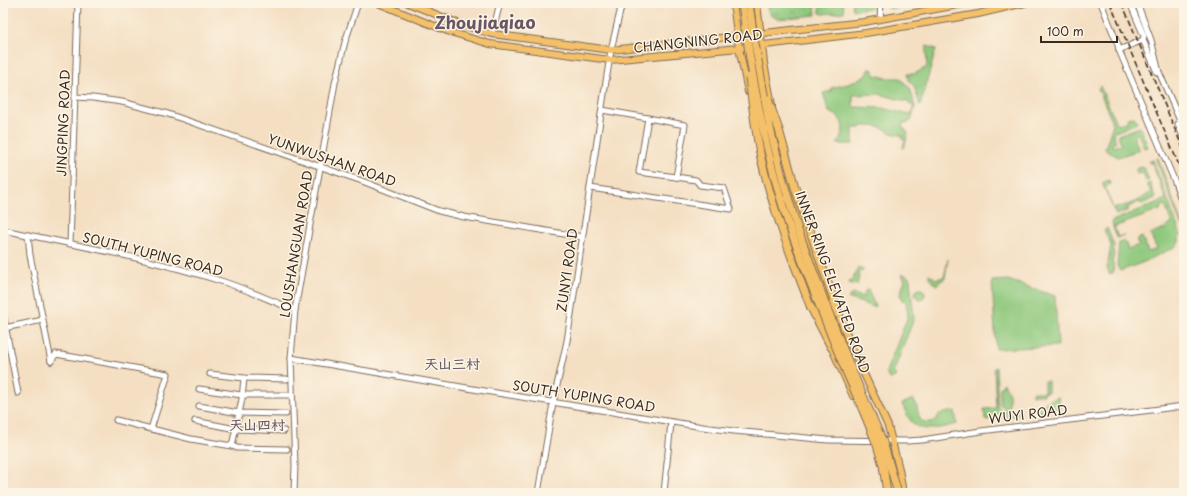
<svg xmlns="http://www.w3.org/2000/svg" width="1187" height="496" font-family="'Playpen Sans','LXGW WenKai TC',sans-serif">
	<defs>
		<pattern id="park-crowns" width="20" height="18" patternUnits="userSpaceOnUse"><rect width="20" height="18" fill="#8ec87d"/><path d="M2 6a3 3 0 1 1 6 0M12 15a3 3 0 1 1 6 0" fill="none" stroke="#75a366"/></pattern>
	</defs>
	<rect width="100%" height="100%" fill="#fcf5e5"/>
	<filter id="ink" filterUnits="userSpaceOnUse"><feTurbulence type="fractalNoise" baseFrequency=".025" numOctaves="2"/><feDisplacementMap in="SourceGraphic" scale="8" xChannelSelector="R" yChannelSelector="G"/><feConvolveMatrix kernelMatrix="1 2 1 2 8 2 1 2 1" color-interpolation-filters="sRGB"/></filter>
	<filter id="wash" filterUnits="userSpaceOnUse"><feTurbulence type="fractalNoise" baseFrequency=".012" numOctaves="4" result="noise"/><feDisplacementMap in="SourceGraphic" scale="16" xChannelSelector="R" yChannelSelector="G"/><feGaussianBlur stdDeviation="0.9" result="paint"/><feColorMatrix in="noise" values="0 0 0 0 0 0 0 0 0 0 0 0 0 0 0 0 0 1.4 0 .05"/><feComposite in="paint" operator="in"/></filter>
	<g filter="url(#wash)">
		<rect width="100%" height="100%" fill="#f4dfc3"/>
		<!-- green -->
		<g fill="#8ec87d" stroke="#64794e" fill-rule="evenodd">
			<polygon points="886,3 906,3 906,6 890,9 887,7"/>
			<polygon points="927,46 936,49 920,106 914,86 909,81 907,74 914,74 927,67 926,49"/>
			<path d="M869,69h3l3,6 12,3h13l10,10 5,18 -4,15 -4,2h-4l-1,3 6,7 -4,15h-1l2,-8 -3,-1 1,-3 -15,-4v-2l-13,-4h-13l-1,2h-8v16h-16c9,-12 8,-28 -8,-32l-6,-19 9,-2 -1,-3 17,-4 19,-9zM879,94l30,8v2l5,2 -3,8 -1,1 -28,-7 -29,-1v-12z"/>
			<polygon points="1100,86 1117,125 1128,121 1127,118 1134,117 1137,123 1113,133 1116,142 1112,144 1113,147 1121,144 1118,135 1140,127 1148,147 1144,148 1138,133 1134,137 1139,150 1118,157 1105,149 1113,124 1098,88"/>
			<polygon points="1158,158 1182,225 1181,225 1156,159"/>
			<polygon points="1153,160 1180,233 1179,242 1175,247 1144,262 1120,271 1117,266 1119,242 1124,240 1128,249 1139,245 1136,240 1142,237 1148,252 1157,249 1150,234 1162,229 1166,229 1167,226 1172,224 1165,205 1162,206 1160,210 1114,227 1118,237 1124,235 1117,238 1113,227 1112,221 1166,199 1152,163 1149,163 1149,161"/>
			<polygon points="1141,167 1144,168 1149,180 1146,181 1143,173 1137,174 1136,169"/>
			<path d="M1109,180l1,4 -5,4 8,20c15,-2 26,-7 38,-16l-4,-8 3,-1 5,15 -14,6 -2,-2 -11,5v3l-12,5 -14,-32z"/>
			<polygon points="1107,228 1114,245 1113,267 1114,271 1113,273 1109,274 1108,269 1107,269 1111,245 1104,230"/>
			<polygon points="948,259 945,278 936,285 929,277 929,274 936,279 944,277"/>
			<polygon points="858,267 863,269 863,271 860,271 857,285 849,283 850,281 852,281 854,275 856,275"/>
			<polygon points="903,274 909,277 910,280 914,318 893,373 896,375 895,377 889,379 886,372 908,316 906,301 902,300 900,294 905,280 902,276"/>
			<polygon points="1008,280 1055,296 1058,346 996,349 992,281"/>
			<circle cx="920" cy="294" r="5"/>
			<polygon points="866,290 868,290 875,306 873,307 848,298 853,294 863,297"/>
			<polygon points="996,367 998,406 1002,410 1020,410 1021,415 985,420 984,409 996,408 994,368"/>
			<polygon points="1044,381 1048,381 1048,392 1044,392 1044,395 1032,395 1032,392 1044,392"/>
			<polygon points="1004,383 1009,394 1009,408 1003,407 1000,404 1000,388"/>
			<path d="M1059,397l1,12 -24,4c4,-9 14,-14 23,-16z"/>
			<path d="M913,399c1,2 4,6 4,8 2,8 1,17 13,15 5,0 8,-4 9,-8l16,-3 2,13c-14,3 -36,11 -46,-3 -4,-5 -6,-11 -9,-17z"/>
		</g>
		<!-- park -->
		<g fill="url(#park-crowns)" stroke="#64794e">
			<polygon points="766,3 805,3 805,6 815,5 816,15 778,19 769,14"/>
			<polygon points="819,3 843,3 844,12 823,14 820,13"/>
			<polygon points="852,3 876,3 873,7 871,8 853,10"/>
		</g>
	</g>
	<g filter="url(#ink)">
		<g fill="none" stroke-linecap="round" stroke-linejoin="round">
			<defs>
				<g id="minor">
					<polyline points="1101,3 1118,45 1119,50"/>
					<polyline points="1130,3 1144,36 1143,40 1119,50 1175,182 1184,208"/>
					<polyline points="1137,3 1151,40 1159,72 1184,130"/>
					<polyline points="880,19 881,3"/>
					<polyline points="492,34 500,3"/>
					<polyline points="1143,40 1157,72"/>
					<polyline points="75,97 93,98 122,102 168,114 362,181 439,211 464,217 582,237"/>
					<polyline points="602,110 648,118 639,172 676,177"/>
					<polyline points="1178,124 1184,139"/>
					<polyline points="590,188 731,209 724,188 700,185 696,180 676,177 685,125 648,118"/>
					<path d="M3,230c74,15 149,29 221,52 24,8 48,19 71,28"/>
					<polyline points="28,235 30,255 51,361"/>
					<polyline points="70,244 78,3"/>
					<polyline points="3,314 18,393"/>
					<polyline points="4,328 43,320"/>
					<polyline points="291,358 479,390 703,427 734,431 828,440 907,441 922,440 981,431 1184,406"/>
					<polyline points="51,361 56,354 168,374 151,429"/>
					<polyline points="210,374 244,378 287,379"/>
					<polyline points="199,389 242,395 292,395"/>
					<polyline points="199,406 239,413 286,414"/>
					<polyline points="116,420 191,439 232,446 237,448 287,449"/>
					<polyline points="195,421 236,429 284,431"/>
					<polyline points="232,446 242,399 244,378"/>
					<polyline points="294,493 295,465 291,358 295,310 335,83 345,42 358,3"/>
					<polyline points="538,493 553,403 567,341 604,94 611,50 622,3"/>
					<polyline points="664,493 671,422"/>
				</g>
				<g id="major">
					<polyline points="378,3 447,31 490,44 610,60 739,48 866,33 978,14 1025,3"/>
					<polyline points="408,3 465,26 492,34 611,50 864,22 969,3"/>
					<polyline points="733,3 739,48 748,92"/>
					<polyline points="757,3 764,63 772,105"/>
					<polyline points="762,148 773,190 783,222 820,319"/>
					<polyline points="789,178 795,203 831,304 836,314"/>
					<polyline points="847,337 888,426 899,469 903,493"/>
					<polyline points="830,344 853,396"/>
				</g>
				<g id="highway">
					<polyline points="834,300 849,341"/>
					<polyline points="811,308 831,347"/>
				</g>
			</defs>
			<!-- minor casing -->
			<use href="#minor" stroke="#7c6958" stroke-width="7"/>
			<!-- major casing -->
			<use href="#major" stroke="#7c6958" stroke-width="8"/>
			<!-- highway casing -->
			<use href="#highway" stroke="#7c6958" stroke-width="9"/>
			<!-- minor -->
			<use href="#minor" stroke="#fff" stroke-width="5"/>
			<!-- major -->
			<use href="#major" stroke="#f4c16a" stroke-width="6"/>
			<!-- highway -->
			<use href="#highway" stroke="#f4c16a" stroke-width="7"/>
			<!-- rail -->
			<g stroke="#3b2a1e" stroke-width="1.5" stroke-dasharray="6 3" stroke-linecap="butt">
				<polyline points="1110,3 1184,177"/>
				<polyline points="1122,3 1184,151"/>
			</g>
			<defs>
				<g id="highway-bridge">
					<path d="M742,3c10,78 24,157 50,231 17,45 34,90 53,135 11,25 22,50 32,76l6,20 4,28"/>
					<polyline points="749,3 753,32 770,128 784,184 798,230 827,308 850,366 883,442 897,490"/>
					<path d="M749,77c3,26 7,56 12,81 12,52 31,101 50,150"/>
					<polyline points="768,99 779,130 796,191 834,300"/>
				</g>
			</defs>
			<!-- highway-bridge casing -->
			<use href="#highway-bridge" stroke="#7c6958" stroke-width="9" stroke-linecap="butt"/>
			<!-- highway-bridge -->
			<use href="#highway-bridge" stroke="#f4c16a" stroke-width="7"/>
		</g>
	</g>
	<g text-anchor="middle" stroke-width="3" stroke-linejoin="round" paint-order="stroke">
		<!-- street labels -->
		<g font-size="13" fill="#3b2a1e" stroke="#fcf5e5">
			<text transform="translate(698 41) rotate(-6)" y="5">CHANGNING ROAD</text>
			<text transform="translate(63 123) rotate(-88)" y="5">JINGPING ROAD</text>
			<text transform="translate(332 160) rotate(19)" y="5">YUNWUSHAN ROAD</text>
			<text transform="translate(296 244) rotate(-81)" y="5">LOUSHANGUAN ROAD</text>
			<text transform="translate(153 254) rotate(14)" y="5">SOUTH YUPING ROAD</text>
			<text transform="translate(567 270) rotate(-82)" y="5">ZUNYI ROAD</text>
			<text transform="translate(833 282) rotate(70)" y="5">INNER RING ELEVATED ROAD</text>
			<text transform="translate(584 396) rotate(9)" y="5">SOUTH YUPING ROAD</text>
			<text transform="translate(1028 414) rotate(-7)" y="5">WUYI ROAD</text>
		</g>
		<!-- neighbourhood labels -->
		<g font-size="14" font-weight="bold" fill="#695768" stroke="#fcf5e5">
			<text x="452" y="369">天山三村</text>
			<text x="257" y="430">天山四村</text>
		</g>
		<!-- district labels -->
		<g font-size="17" font-weight="bold" fill="#695768" stroke="#fcf5e5">
			<text x="485" y="29">Zhoujiaqiao</text>
		</g>
	</g>
	<!-- margin -->
	<rect width="1187" height="496" fill="none" stroke="#fcf5e5" stroke-width="16"/>
	<!-- scale -->
	<path d="M1041 36v6h76v-6" fill="none" stroke="#3b2a1e" stroke-width="2"/>
	<text x="1047" y="36" font-size="12" fill="#3b2a1e" stroke="#fcf5e5" stroke-width="3" paint-order="stroke">100 m</text>
</svg>
